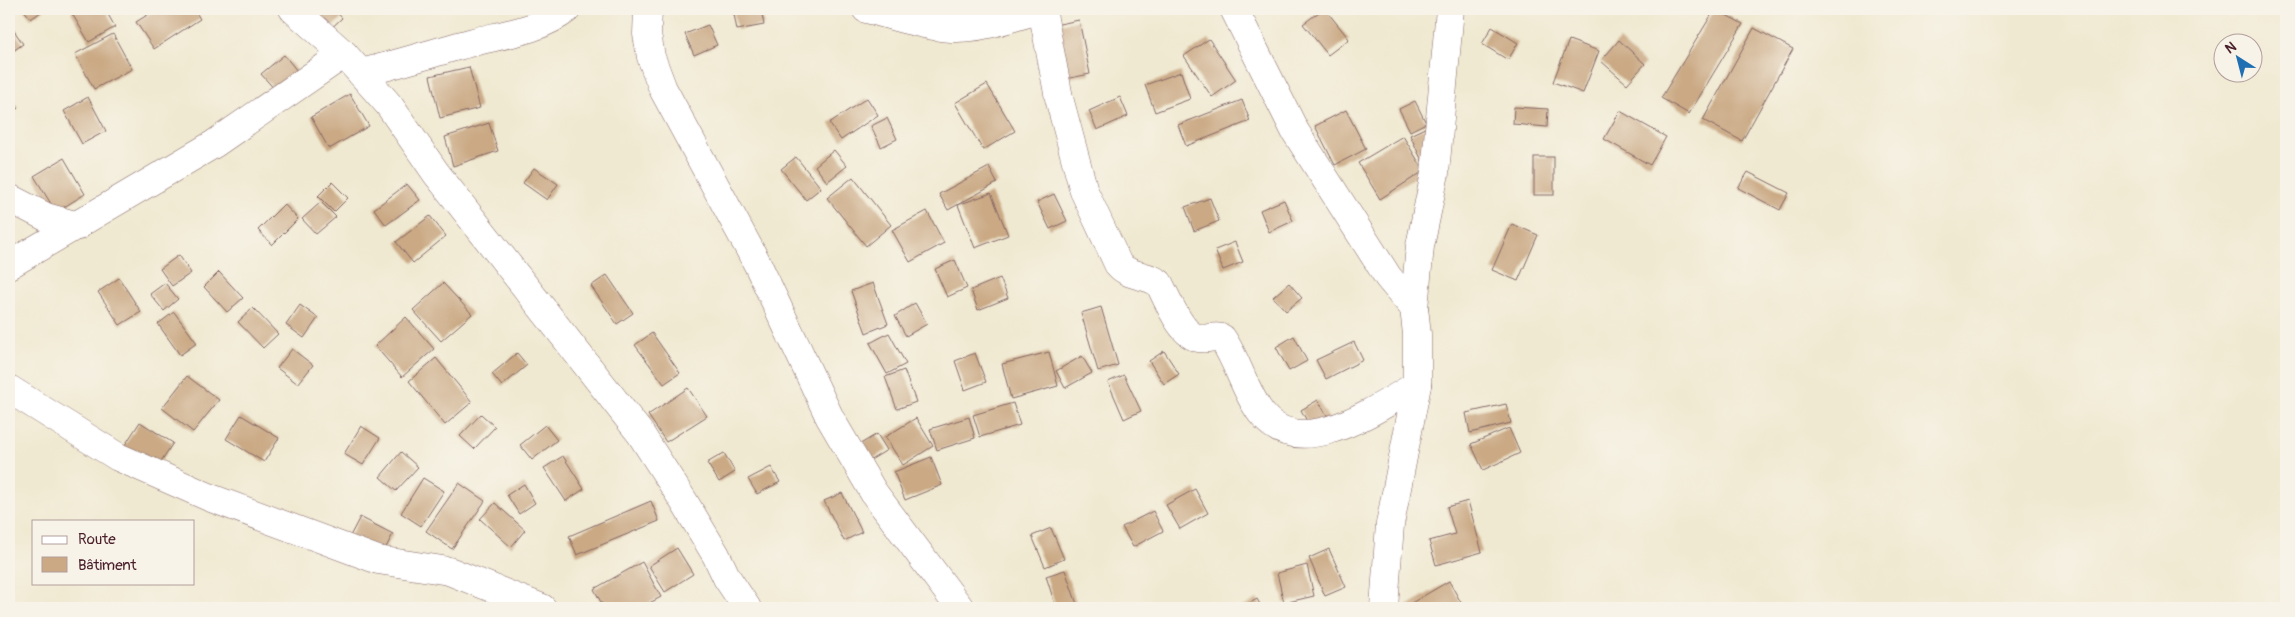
<svg xmlns="http://www.w3.org/2000/svg" width="2295" height="617" font-family="Pangolin,sans-serif">
	<rect width="100%" height="100%" fill="#f7f3e8"/>
	<filter id="ink" filterUnits="userSpaceOnUse"><feTurbulence type="fractalNoise" baseFrequency=".02" numOctaves="2"/><feDisplacementMap in="SourceGraphic" scale="10" xChannelSelector="R" yChannelSelector="G"/><feConvolveMatrix kernelMatrix="1 2 1 2 8 2 1 2 1" color-interpolation-filters="sRGB"/></filter>
	<filter id="wash" filterUnits="userSpaceOnUse"><feTurbulence type="fractalNoise" baseFrequency=".0096" numOctaves="4" result="noise"/><feDisplacementMap in="SourceGraphic" scale="20" xChannelSelector="R" yChannelSelector="G"/><feGaussianBlur stdDeviation="1.12" result="paint"/><feColorMatrix in="noise" values="0 0 0 0 0 0 0 0 0 0 0 0 0 0 0 0 0 1.4 0 .05"/><feComposite in="paint" operator="in"/></filter>
	<g filter="url(#wash)">
		<rect width="100%" height="100%" fill="#f0e9d1"/>
		<g id="blocks">
			<!-- building -->
			<g fill="#caa984">
				<polygon points="23,9 45,9 31,19"/>
				<polygon points="77,9 105,9 115,27 89,42 71,12"/>
				<polygon points="157,9 194,9 200,19 154,49 136,22"/>
				<polygon points="318,9 334,9 342,18 326,33 310,16"/>
				<polygon points="733,9 761,9 764,25 737,30"/>
				<polygon points="924,9 964,9 964,10 926,16"/>
				<polygon points="1323,9 1325,9 1349,39 1328,55 1303,24"/>
				<polygon points="1715,9 1743,24 1689,114 1661,98"/>
				<polygon points="1079,20 1090,74 1060,80 1050,26"/>
				<polygon points="9,23 23,44 9,54"/>
				<polygon points="708,25 717,45 694,55 685,34"/>
				<polygon points="1492,27 1518,43 1508,60 1482,44"/>
				<polygon points="1754,28 1793,49 1742,141 1703,120"/>
				<polygon points="113,34 132,69 94,89 75,54"/>
				<polygon points="1209,39 1236,80 1212,97 1184,56"/>
				<polygon points="1569,40 1599,51 1583,93 1553,82"/>
				<polygon points="1619,40 1645,64 1627,84 1601,61"/>
				<polygon points="284,55 298,72 277,92 261,74"/>
				<polygon points="469,67 480,108 440,118 430,76"/>
				<polygon points="1181,72 1190,99 1155,112 1145,85"/>
				<polygon points="987,84 1015,131 983,150 955,103"/>
				<polygon points="350,94 369,126 329,149 311,117"/>
				<polygon points="9,95 18,108 9,114"/>
				<polygon points="88,97 106,131 82,144 64,111"/>
				<polygon points="1120,97 1128,116 1097,130 1089,111"/>
				<polygon points="867,98 878,115 841,140 829,123"/>
				<polygon points="1242,100 1250,121 1186,146 1178,125"/>
				<polygon points="1415,101 1426,123 1410,131 1399,109"/>
				<polygon points="1514,107 1548,109 1547,127 1513,124"/>
				<polygon points="1346,110 1366,149 1335,165 1315,126"/>
				<polygon points="1620,111 1666,137 1650,165 1604,139"/>
				<polygon points="887,118 897,139 881,147 871,126"/>
				<polygon points="489,123 498,151 453,166 445,137"/>
				<polygon points="1429,126 1423,163 1410,135"/>
				<polygon points="1403,136 1424,171 1380,199 1358,163"/>
				<polygon points="834,150 847,166 827,182 815,166"/>
				<polygon points="796,157 821,188 806,200 781,169"/>
				<rect x="1534" y="157" width="20" height="38"/>
				<polygon points="64,158 85,194 56,212 34,176"/>
				<polygon points="989,167 997,183 948,210 939,194"/>
				<polygon points="534,168 558,184 547,200 523,183"/>
				<polygon points="1748,172 1789,193 1780,210 1738,188"/>
				<polygon points="853,177 891,225 866,246 827,198"/>
				<polygon points="332,182 348,198 334,212 318,196"/>
				<polygon points="407,184 420,200 386,225 374,209"/>
				<polygon points="991,193 1008,235 975,248 958,205"/>
				<polygon points="1054,194 1067,221 1050,229 1037,202"/>
				<polygon points="1210,198 1219,221 1194,231 1185,207"/>
				<polygon points="1284,200 1293,221 1269,232 1260,210"/>
				<polygon points="321,202 336,217 316,234 302,219"/>
				<polygon points="284,204 298,219 272,245 258,230"/>
				<polygon points="927,211 944,243 910,262 892,230"/>
				<polygon points="430,216 446,236 413,263 396,242"/>
				<polygon points="1512,224 1538,235 1518,281 1492,270"/>
				<polygon points="1235,242 1243,262 1223,270 1215,250"/>
				<polygon points="179,255 191,273 172,286 160,269"/>
				<polygon points="955,260 967,288 947,297 935,269"/>
				<polygon points="219,272 243,298 227,312 204,287"/>
				<polygon points="607,275 633,313 617,324 591,286"/>
				<polygon points="119,278 141,312 120,325 98,292"/>
				<polygon points="1000,278 1008,298 978,310 971,290"/>
				<polygon points="165,283 178,299 164,311 150,294"/>
				<polygon points="443,283 472,314 441,341 413,310"/>
				<polygon points="873,283 888,324 866,333 851,291"/>
				<polygon points="1289,283 1302,298 1286,311 1273,297"/>
				<polygon points="915,303 927,324 906,336 895,316"/>
				<polygon points="300,305 318,318 304,338 286,325"/>
				<polygon points="1101,307 1118,365 1098,371 1081,313"/>
				<polygon points="253,308 278,334 263,348 238,322"/>
				<polygon points="174,312 197,343 180,355 158,324"/>
				<polygon points="406,317 434,349 402,377 375,346"/>
				<polygon points="652,333 680,373 664,384 635,345"/>
				<polygon points="889,333 906,364 887,374 870,343"/>
				<polygon points="1294,336 1307,361 1289,371 1276,347"/>
				<polygon points="1354,342 1363,360 1326,379 1316,360"/>
				<polygon points="292,349 313,365 298,384 277,368"/>
				<polygon points="1164,351 1179,374 1164,384 1149,361"/>
				<polygon points="1049,352 1058,386 1011,399 1002,364"/>
				<polygon points="517,353 527,365 502,386 492,374"/>
				<polygon points="975,353 986,382 965,390 955,361"/>
				<polygon points="1082,356 1092,373 1065,388 1056,371"/>
				<polygon points="436,358 472,402 445,425 409,381"/>
				<polygon points="904,370 916,402 897,409 885,377"/>
				<polygon points="1124,375 1141,411 1124,419 1108,382"/>
				<polygon points="187,376 219,400 193,432 162,408"/>
				<polygon points="688,388 707,416 666,442 648,415"/>
				<polygon points="1318,400 1338,435 1320,445 1301,410"/>
				<polygon points="1013,403 1020,425 980,437 973,415"/>
				<polygon points="1506,404 1511,423 1470,433 1466,413"/>
				<polygon points="481,414 495,427 474,449 460,436"/>
				<polygon points="241,415 279,438 264,462 226,439"/>
				<polygon points="969,417 975,438 937,450 930,429"/>
				<polygon points="916,418 933,446 903,465 885,437"/>
				<polygon points="140,422 173,443 152,475 119,454"/>
				<polygon points="545,425 557,440 532,460 520,445"/>
				<polygon points="361,426 380,438 363,465 344,454"/>
				<polygon points="1509,428 1520,453 1483,470 1471,444"/>
				<polygon points="877,434 887,450 864,464 854,448"/>
				<polygon points="401,452 418,467 396,491 380,477"/>
				<polygon points="724,453 735,472 719,482 707,463"/>
				<polygon points="563,456 584,489 566,501 544,468"/>
				<polygon points="931,457 942,485 905,500 894,472"/>
				<polygon points="771,467 780,482 757,494 748,479"/>
				<polygon points="423,478 444,491 421,526 401,513"/>
				<polygon points="459,483 485,501 452,549 426,531"/>
				<polygon points="524,484 535,503 519,514 507,495"/>
				<polygon points="1195,489 1208,513 1180,529 1166,505"/>
				<polygon points="842,493 862,532 844,541 824,501"/>
				<polygon points="651,501 659,521 577,555 569,536"/>
				<polygon points="1468,501 1482,552 1436,565 1429,541 1455,534 1447,507"/>
				<polygon points="495,503 525,530 511,547 480,519"/>
				<polygon points="1153,511 1163,531 1133,547 1122,527"/>
				<polygon points="360,517 393,534 381,557 348,540"/>
				<polygon points="1051,528 1064,559 1045,567 1032,536"/>
				<polygon points="677,548 693,574 665,592 649,566"/>
				<polygon points="1329,549 1346,587 1325,596 1309,558"/>
				<polygon points="642,562 661,597 640,608 604,608 594,589"/>
				<polygon points="1307,565 1314,596 1284,603 1277,573"/>
				<polygon points="1065,570 1078,607 1056,608 1046,576"/>
				<polygon points="1449,581 1464,608 1403,608"/>
				<polygon points="1257,599 1262,608 1241,608"/>
			</g>
		</g>
	</g>
	<g filter="url(#ink)">
		<use href="#blocks" fill-opacity="0" stroke="#846665" stroke-width="1"/>
		<g fill="none" stroke-linecap="round" stroke-linejoin="round">
			<defs>
				<g id="minor">
					<polyline points="293,9 344,54 389,105 436,173 640,433 683,500 716,555 727,578 747,608"/>
					<polyline points="648,9 647,34 651,57 663,89 757,263 830,418 874,493 960,608"/>
					<path d="M866,9c33,8 72,23 106,18 24,-3 48,-13 72,-18"/>
					<path d="M1042,9l17,89 25,93 34,73c11,13 28,10 41,19 8,15 22,53 40,55 8,2 16,-3 23,0 16,23 22,52 39,75 39,51 116,-5 156,-28"/>
					<polyline points="1234,9 1295,131 1388,277 1414,308"/>
					<path d="M361,73c38,-9 74,-21 112,-31 32,-8 67,-12 94,-33"/>
					<polyline points="9,198 46,217 78,226"/>
					<polyline points="9,265 214,144 344,54"/>
					<polyline points="9,389 118,457 211,498 378,560 449,571 542,608"/>
					<polyline points="1384,608 1390,524 1417,385 1417,334 1414,308 1420,246 1435,173 1450,9"/>
				</g>
			</defs>
			<!-- minor casing -->
			<use href="#minor" stroke="#846665" stroke-width="29"/>
			<!-- minor -->
			<use href="#minor" stroke="#fff" stroke-width="28"/>
		</g>
	</g>
	<!-- margin -->
	<rect width="2295" height="617" fill="none" stroke="#f7f3e8" stroke-width="30"/>
	<!-- legend -->
	<rect x="32" y="520" width="162" height="65" fill="#f7f3e8" stroke="#b29e9c"/>
	<rect x="42" y="536" width="25" height="8" fill="#ffffff" stroke="#b29e9c"/>
	<text x="78" y="544" font-size="15" fill="#4a1f2b">Route</text>
	<rect x="42" y="557" width="25" height="15" fill="#caa984" stroke="#b29e9c"/>
	<text x="78" y="570" font-size="15" fill="#4a1f2b">Bâtiment</text>
	<!-- north arrow -->
	<g transform="translate(2238 58) rotate(324)"><circle r="24" fill="#f7f3e8" stroke="#b29e9c"/>
	<path d="M0-4L9 19L0 12L-9 19Z" fill="#1f6fb2"/>
	<text y="-8" font-size="14" font-weight="bold" text-anchor="middle" fill="#4a1f2b">N</text>
	</g>
</svg>
